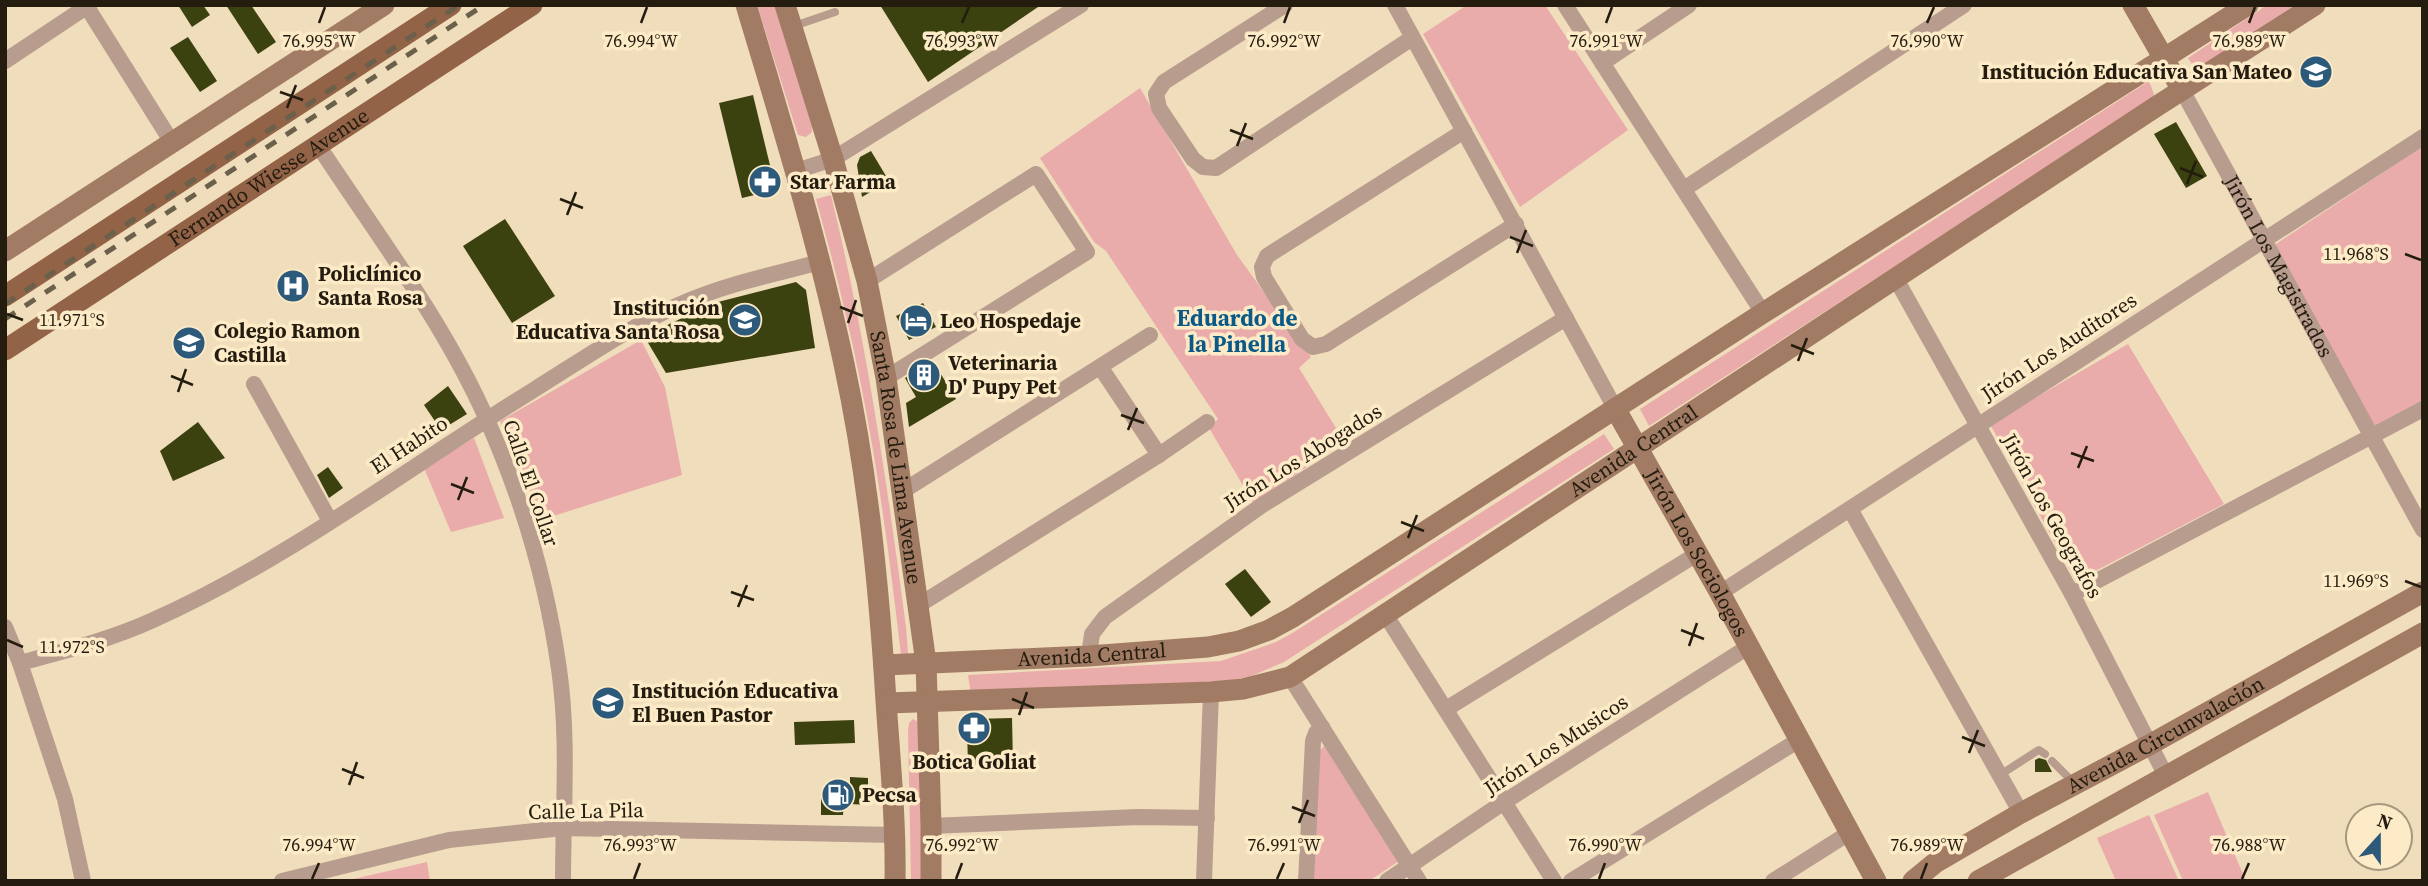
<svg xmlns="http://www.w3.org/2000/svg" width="2428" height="886" font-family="'Source Serif 4',serif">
	<rect width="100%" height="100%" fill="#f0ddbb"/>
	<!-- green -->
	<g fill="#eaacab">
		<polygon points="757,5 775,5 812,126 812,132 806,137 798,135"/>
		<polygon points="1467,5 1545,5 1628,130 1520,207 1423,34"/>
		<polygon points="2267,5 2295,5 2196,70 2188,58"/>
		<polygon points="2149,81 2155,97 1649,426 1640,409"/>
		<polygon points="1140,88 1237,255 1311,357 1299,368 1344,441 1254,504 1209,428 1218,419 1106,251 1094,242 1040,158"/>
		<polygon points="2423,146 2423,402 2380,425 2373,425 2277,250 2276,244"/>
		<path d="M831,195c35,143 56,287 75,432l2,27 -7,1c-11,-94 -23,-188 -42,-280 -12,-59 -27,-118 -43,-176z"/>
		<polygon points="641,340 665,387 682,475 541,520 500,421"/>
		<polygon points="2128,344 2224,504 2076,581 1990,424"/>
		<polygon points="1604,434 1614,449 1284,662 1249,677 1206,684 971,695 968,675 1221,661 1276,642 1294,632"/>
		<polygon points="474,438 504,518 451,532 424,468"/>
		<polygon points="913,719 919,722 925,881 911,881 908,730 909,723"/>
		<polygon points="1324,746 1331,749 1399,861 1369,881 1313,881 1318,753"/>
		<polygon points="2208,792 2246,881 2247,881 2183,881 2154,815"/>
		<polygon points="2149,815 2179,881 2116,881 2097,838"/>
		<polygon points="427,862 430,881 345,881"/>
	</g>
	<!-- building -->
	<g fill="#3c4110">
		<polygon points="178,5 203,5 210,15 192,27"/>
		<polygon points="226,5 251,5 276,42 258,54"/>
		<polygon points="880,5 1041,5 928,82"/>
		<polygon points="188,37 217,81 200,92 170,48"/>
		<polygon points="753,95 776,190 742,198 719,103"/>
		<polygon points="2176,122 2207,176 2186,188 2154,134"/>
		<polygon points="871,151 889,181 862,197 857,165 860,157"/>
		<polygon points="505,219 555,296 512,323 463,246"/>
		<polygon points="796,282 806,290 815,348 666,373 644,336 714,303"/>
		<polygon points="923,303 936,327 909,340 896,316"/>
		<polygon points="933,361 956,399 909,427 906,403 916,397 905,378"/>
		<polygon points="448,386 467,414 441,430 424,405"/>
		<polygon points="198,422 225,458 173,481 160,451"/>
		<polygon points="328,467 343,488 329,498 317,475"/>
		<polygon points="1245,569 1271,602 1251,617 1225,584"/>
		<polygon points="1012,718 1013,764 968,765 967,728 972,719"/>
		<polygon points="854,720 855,743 795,745 794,722"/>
		<polygon points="2039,758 2046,760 2052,772 2035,772 2035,760"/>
		<polygon points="850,777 868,778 868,805 850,804"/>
		<polygon points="821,799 844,800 843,815 821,815"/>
	</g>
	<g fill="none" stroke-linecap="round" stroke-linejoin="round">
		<!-- lane -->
		<g stroke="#b89c8d" stroke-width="8">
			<polyline points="794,26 835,12"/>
			<polyline points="2052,761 2073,782"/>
			<polyline points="2000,775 2037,751 2039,750 2045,754"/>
		</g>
		<!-- street -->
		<g stroke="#b89c8d" stroke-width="16">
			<polyline points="1285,5 1164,82 1156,94 1159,108 1193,159 1203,167 1216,168 1412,38"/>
			<polyline points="1395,5 1616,410"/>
			<polyline points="1565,5 1763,313"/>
			<polyline points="87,7 173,144"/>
			<polyline points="5,61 89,5"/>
			<polyline points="1602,63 1689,5"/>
			<path id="s1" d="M2182,90l241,440"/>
			<polyline points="1464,131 1267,256 1262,267 1264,277 1302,339 1313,347 1326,344 1516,224"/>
			<path d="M318,145c57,87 127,179 169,275 35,78 60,164 72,249 10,69 4,142 4,212"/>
			<polyline points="796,171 833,159 1081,5"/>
			<polyline points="1684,189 1964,5"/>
			<polyline points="1896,279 2072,594 2166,776"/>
			<polyline points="867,281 1036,174 1087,252 886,378"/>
			<polyline points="1101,368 1159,455"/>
			<polyline points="254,384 330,521"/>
			<polyline points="903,491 1150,335"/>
			<polyline points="1850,509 2021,813"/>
			<polyline points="1720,593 2423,137"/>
			<polyline points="2072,594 2423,409"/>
			<polyline points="919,605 1159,455 1207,422"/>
			<polyline points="1385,614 1554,881"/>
			<polyline points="5,627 20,663 65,799 83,881"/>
			<polyline points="1089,656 1092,634 1105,617 1261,506 1566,318"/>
			<path d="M20,663c44,-12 89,-23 131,-42 135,-60 255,-152 381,-230 50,-31 101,-67 156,-90 42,-18 88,-27 132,-39"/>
			<polyline points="1290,677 1419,881"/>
			<polyline points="1446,709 1697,554"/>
			<polyline points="931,826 1138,817 1207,818"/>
			<polyline points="282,881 449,840 563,828 895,835"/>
			<polyline points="1204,881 1211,692"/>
			<polyline points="1306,881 1313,741 1316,733 1322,727"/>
			<polyline points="1387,881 1504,802 1748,647"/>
			<polyline points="1571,881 1799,740"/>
			<polyline points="1773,881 1849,833"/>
		</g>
		<!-- secondary -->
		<g stroke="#a27b64" stroke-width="21">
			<path d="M746,5c36,119 72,237 98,359 24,111 35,223 42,337 4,60 10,119 9,180"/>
			<path id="s2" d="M785,5l48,154 34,122 19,97 40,285 5,163v55"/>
			<polyline points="2133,5 2182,90"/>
			<polyline points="5,251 384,5"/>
			<path id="s3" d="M1616,410l104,183 156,288"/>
			<path id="s4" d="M884,665l205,-9 119,-9 31,-6 30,-11 24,-13 470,-304 485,-308"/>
			<path id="s5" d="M887,703l324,-11 32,-3 47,-12 867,-571 158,-101"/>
			<path id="s6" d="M1913,881l22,-18 86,-50 130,-69 272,-152"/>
			<polyline points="1978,881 2423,633"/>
		</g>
		<!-- primary -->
		<g stroke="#936347" stroke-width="21">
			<polyline points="5,296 451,5"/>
			<path id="s7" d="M5,350l527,-345"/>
		</g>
		<!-- rail -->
		<g stroke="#6b604b" stroke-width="5" stroke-dasharray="12 12" stroke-linecap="butt">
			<polyline points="5,304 459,5"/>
			<polyline points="5,319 484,5"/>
		</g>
	</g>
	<!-- ticks -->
	<path fill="none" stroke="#231c0f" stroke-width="2.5" d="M319,23l6,-16M641,23l6,-16M962,23l7,-16M1284,23l6,-16M1606,23l6,-16M1927,23l7,-16M2249,23l6,-16M280,92l23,8M287,108l9,-23M1230,130l23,9M1237,146l9,-23M2180,168l23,9M2187,184l9,-23M560,199l23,9M567,215l9,-23M1510,237l23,9M1517,253l9,-23M2405,254l16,6M840,307l23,9M7,314l16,6M848,323l8,-23M1791,345l23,9M1798,361l9,-23M171,376l22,9M178,392l8,-23M1121,415l23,8M1128,430l9,-22M2071,453l23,8M2078,468l9,-22M451,484l23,9M458,500l9,-23M1401,522l23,9M1408,538l9,-23M2405,581l16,6M731,592l23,8M738,607l9,-22M1681,630l23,9M7,640l16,7M1689,646l8,-23M1012,699l22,9M1019,715l8,-23M1962,737l23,9M1969,753l9,-23M342,769l22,9M349,785l8,-23M1292,807l23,9M1299,823l9,-23M312,879l7,-16M634,879l6,-16M956,879l6,-16M1277,879l7,-16M1599,879l6,-16M1921,879l6,-16M2242,879l7,-16"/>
	<!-- icons -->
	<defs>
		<symbol id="school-disc" viewBox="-11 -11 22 22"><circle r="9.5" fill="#2d5a7a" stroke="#fdebc8"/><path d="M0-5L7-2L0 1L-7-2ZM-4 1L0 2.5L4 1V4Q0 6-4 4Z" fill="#fff"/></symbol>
		<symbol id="pharmacy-disc" viewBox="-11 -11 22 22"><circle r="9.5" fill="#2d5a7a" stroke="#fdebc8"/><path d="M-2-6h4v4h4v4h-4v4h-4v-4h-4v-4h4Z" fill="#fff"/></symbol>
		<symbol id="hospital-disc" viewBox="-11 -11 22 22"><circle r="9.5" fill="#2d5a7a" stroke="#fdebc8"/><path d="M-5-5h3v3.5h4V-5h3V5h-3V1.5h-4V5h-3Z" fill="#fff"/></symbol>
		<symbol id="hotel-disc" viewBox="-11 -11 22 22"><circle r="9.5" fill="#2d5a7a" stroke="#fdebc8"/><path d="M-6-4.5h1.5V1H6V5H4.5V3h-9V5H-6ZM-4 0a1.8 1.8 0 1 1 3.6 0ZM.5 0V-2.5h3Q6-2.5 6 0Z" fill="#fff"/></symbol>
		<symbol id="building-disc" viewBox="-11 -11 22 22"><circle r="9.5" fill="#2d5a7a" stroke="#fdebc8"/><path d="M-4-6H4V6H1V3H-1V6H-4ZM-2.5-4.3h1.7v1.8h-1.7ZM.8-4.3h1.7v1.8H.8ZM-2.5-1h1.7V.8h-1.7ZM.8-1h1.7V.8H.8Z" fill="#fff"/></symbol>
		<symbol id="fuel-disc" viewBox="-11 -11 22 22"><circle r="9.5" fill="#2d5a7a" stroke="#fdebc8"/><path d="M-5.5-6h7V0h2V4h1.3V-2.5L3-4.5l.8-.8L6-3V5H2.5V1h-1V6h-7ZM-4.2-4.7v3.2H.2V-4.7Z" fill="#fff"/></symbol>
	</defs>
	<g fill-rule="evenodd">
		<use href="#school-disc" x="2297" y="53" width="38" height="38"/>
		<use href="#pharmacy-disc" x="746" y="163" width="38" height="38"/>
		<use href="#hospital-disc" x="274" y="267" width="38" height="38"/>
		<use href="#school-disc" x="726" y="301" width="38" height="38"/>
		<use href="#hotel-disc" x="897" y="302" width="38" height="38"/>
		<use href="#school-disc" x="170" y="324" width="38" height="38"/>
		<use href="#building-disc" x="905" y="356" width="38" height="38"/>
		<use href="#school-disc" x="589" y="684" width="38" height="38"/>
		<use href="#pharmacy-disc" x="955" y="709" width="38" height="38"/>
		<use href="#fuel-disc" x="819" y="776" width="38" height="38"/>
	</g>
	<g text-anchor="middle" stroke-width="7" stroke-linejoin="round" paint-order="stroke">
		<!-- poi labels -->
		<g font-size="21" font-weight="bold" fill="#231c0f" stroke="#fdebc8" text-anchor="start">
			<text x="2292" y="79" text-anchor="end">Institución Educativa San Mateo</text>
			<text x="790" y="189">Star Farma</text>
			<text x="318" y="281">Policlínico<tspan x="318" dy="24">Santa Rosa</tspan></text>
			<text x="720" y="315" text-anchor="end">Institución<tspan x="720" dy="24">Educativa Santa Rosa</tspan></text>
			<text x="940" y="328">Leo Hospedaje</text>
			<text x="214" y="338">Colegio Ramon<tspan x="214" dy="24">Castilla</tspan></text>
			<text x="948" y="370">Veterinaria<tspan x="948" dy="24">D' Pupy Pet</tspan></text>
			<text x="632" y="698">Institución Educativa<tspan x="632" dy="24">El Buen Pastor</tspan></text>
			<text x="974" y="769" text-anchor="middle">Botica Goliat</text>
			<text x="862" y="802">Pecsa</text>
		</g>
		<!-- street labels -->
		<g font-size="21" fill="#231c0f" stroke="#fdebc8">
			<text dy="7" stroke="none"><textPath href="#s7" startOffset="315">Fernando Wiesse Avenue</textPath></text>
			<text dy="7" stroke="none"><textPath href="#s1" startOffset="201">Jirón Los Magistrados</textPath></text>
			<text transform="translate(2059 347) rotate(-33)" y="7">Jirón Los Auditores</text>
			<text transform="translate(409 445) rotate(-33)" y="7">El Habito</text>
			<text dy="7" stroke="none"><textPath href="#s5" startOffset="816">Avenida Central</textPath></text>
			<text transform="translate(1303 457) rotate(-32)" y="7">Jirón Los Abogados</text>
			<text dy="7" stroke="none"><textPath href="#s2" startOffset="467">Santa Rosa de Lima Avenue</textPath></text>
			<text transform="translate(531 483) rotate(71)" y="7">Calle El Collar</text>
			<text transform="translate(2052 516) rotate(61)" y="7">Jirón Los Geografos</text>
			<text dy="7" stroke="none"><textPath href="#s3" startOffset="164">Jirón Los Sociologos</textPath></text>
			<text dy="7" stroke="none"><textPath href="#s4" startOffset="208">Avenida Central</textPath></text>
			<text dy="7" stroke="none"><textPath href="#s6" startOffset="292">Avenida Circunvalación</textPath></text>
			<text transform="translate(1556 745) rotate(-33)" y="7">Jirón Los Musicos</text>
			<text transform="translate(586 811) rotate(-1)" y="7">Calle La Pila</text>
		</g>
		<!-- neighbourhood labels -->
		<g font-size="23" font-weight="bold" fill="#0b5986" stroke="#fdebc8">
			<text x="1237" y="326">Eduardo de<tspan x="1237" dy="26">la Pinella</tspan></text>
		</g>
	</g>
	<g font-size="18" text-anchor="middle" fill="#231c0f" stroke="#fdebc8" stroke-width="7" stroke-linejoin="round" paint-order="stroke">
		<text x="319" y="47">76.995°W</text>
		<text x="641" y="47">76.994°W</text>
		<text x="962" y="47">76.993°W</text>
		<text x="1284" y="47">76.992°W</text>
		<text x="1606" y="47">76.991°W</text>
		<text x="1927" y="47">76.990°W</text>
		<text x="2249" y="47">76.989°W</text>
		<text x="2356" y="260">11.968°S</text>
		<text x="72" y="326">11.971°S</text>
		<text x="2356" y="587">11.969°S</text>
		<text x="72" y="653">11.972°S</text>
		<text x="319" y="851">76.994°W</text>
		<text x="640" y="851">76.993°W</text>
		<text x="962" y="851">76.992°W</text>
		<text x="1284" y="851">76.991°W</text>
		<text x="1605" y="851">76.990°W</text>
		<text x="1927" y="851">76.989°W</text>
		<text x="2249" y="851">76.988°W</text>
	</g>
	<!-- border -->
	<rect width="2428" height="886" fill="none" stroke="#231c0f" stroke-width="14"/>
	<!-- north arrow -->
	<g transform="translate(2379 837) rotate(21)"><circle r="33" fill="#fdebc8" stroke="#a6987e" stroke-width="2"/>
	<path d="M0-5L12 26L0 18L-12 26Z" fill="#2d5a7a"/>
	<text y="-10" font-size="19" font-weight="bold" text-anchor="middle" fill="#231c0f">N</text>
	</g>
</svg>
